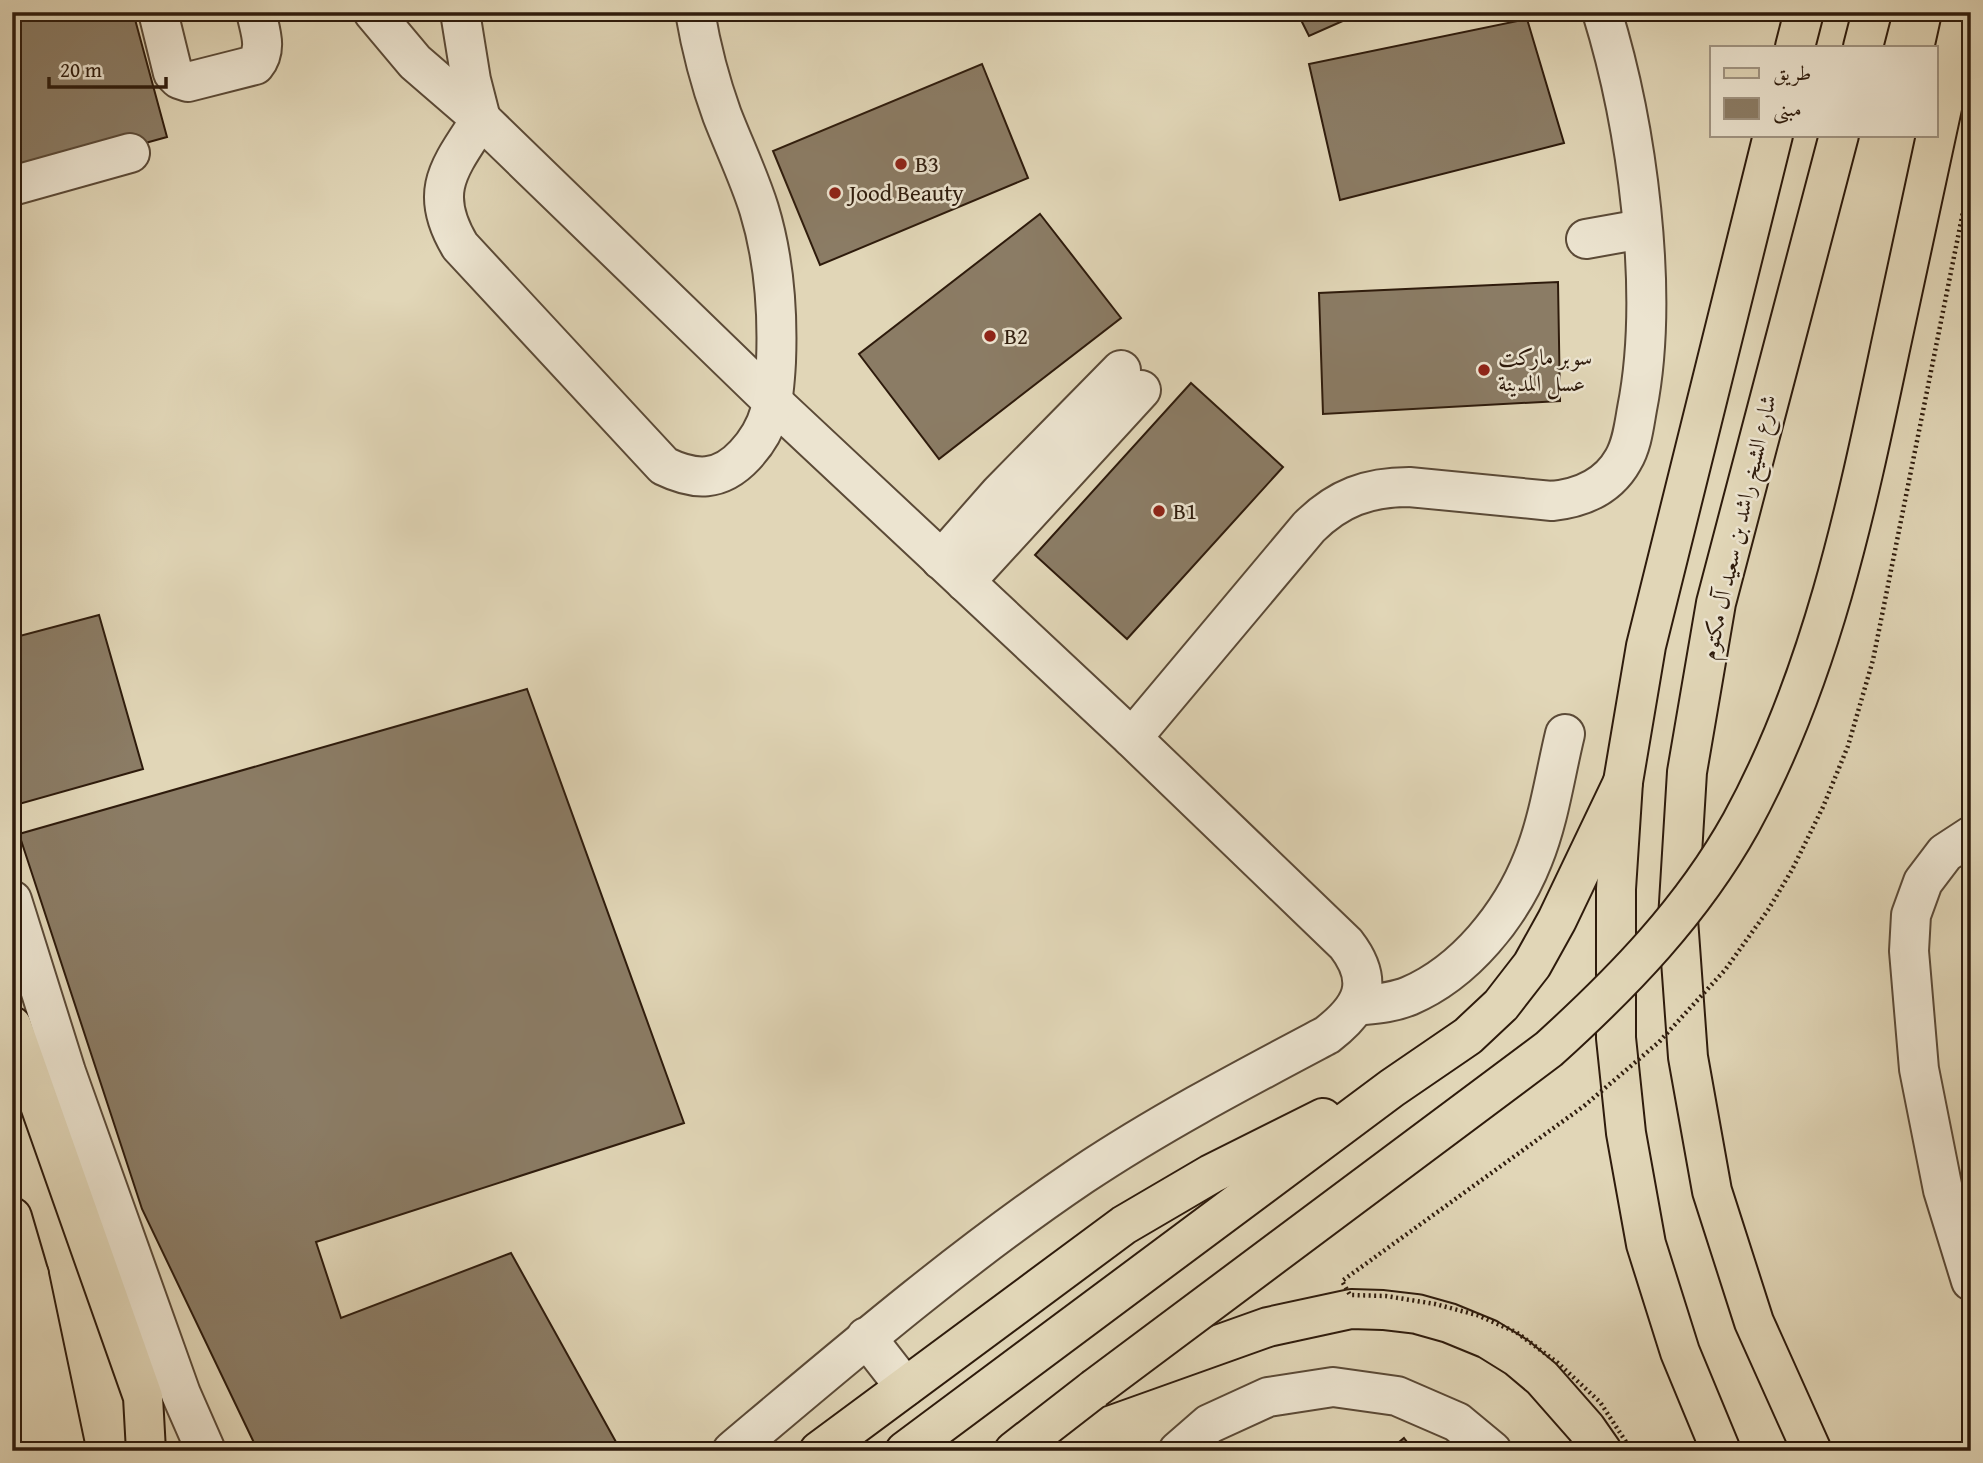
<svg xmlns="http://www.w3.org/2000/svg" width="1983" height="1463" font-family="'Gentium Book Plus',Amiri,serif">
	<rect width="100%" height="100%" fill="#e1d6b7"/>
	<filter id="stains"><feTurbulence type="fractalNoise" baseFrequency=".00286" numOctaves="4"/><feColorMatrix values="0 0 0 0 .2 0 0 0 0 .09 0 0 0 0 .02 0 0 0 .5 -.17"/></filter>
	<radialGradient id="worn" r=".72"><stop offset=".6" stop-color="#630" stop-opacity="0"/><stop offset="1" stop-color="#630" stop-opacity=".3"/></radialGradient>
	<!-- building -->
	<g fill="#8b7c65" stroke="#2e1b0c" stroke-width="2">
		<polygon points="12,12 133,12 167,137 12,180"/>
		<polygon points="1297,12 1363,12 1309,36"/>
		<polygon points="1527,19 1564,143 1340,200 1309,64"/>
		<polygon points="982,64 1028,178 820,265 773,151"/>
		<polygon points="1040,214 1121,318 939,459 859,354"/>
		<polygon points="1558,282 1560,401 1323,414 1319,293"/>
		<polygon points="1191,383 1283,467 1127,639 1035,555"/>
		<polygon points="99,615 143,769 12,806 12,638"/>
		<polygon points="527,689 684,1123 316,1242 341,1318 511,1253 621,1451 258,1451 142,1209 19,834"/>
		<polygon points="1404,1438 1414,1451 1388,1451"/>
	</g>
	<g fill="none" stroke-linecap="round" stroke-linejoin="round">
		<defs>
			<g id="minor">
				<path d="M158,12l15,61 6,6 9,3 67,-17c13,-16 5,-34 1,-53"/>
				<path d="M373,12l42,50 66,57 293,284 358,335 214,206c30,39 16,64 -19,91 -83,44 -167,88 -245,140 -123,83 -236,180 -350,276"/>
				<path d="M460,12l11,68 10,39c-31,48 -54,72 -21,127l204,220c31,15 56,16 81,-11 27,-29 29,-55 31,-93 2,-51 -2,-104 -17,-153 -10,-32 -25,-63 -37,-94 -12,-33 -21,-68 -27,-103"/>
				<polyline points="12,186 130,153"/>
				<polyline points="1586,239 1642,229"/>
				<polyline points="941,560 1000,493 1121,370"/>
				<polyline points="965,582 1141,390"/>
				<path d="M1132,738l177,-211c29,-29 59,-40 100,-40l143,14c29,-3 56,-14 71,-41 9,-15 11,-34 14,-51 23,-116 0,-284 -35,-397"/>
				<polyline points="1971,836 1945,853 1923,882 1911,915 1909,951 1919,1069 1943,1190 1971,1281"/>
				<polyline points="12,900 66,1072 181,1394 206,1451"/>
				<path d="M1356,1006c18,-2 36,-3 53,-10 56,-24 102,-81 124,-137 16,-39 22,-84 32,-125"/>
				<polyline points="866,1337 905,1387"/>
				<polyline points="1178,1451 1209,1424 1268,1397 1333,1387 1397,1396 1457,1422 1492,1451"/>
			</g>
			<g id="major">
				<polyline points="1795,47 1804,12"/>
				<polyline points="1863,47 1872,12"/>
				<polyline points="12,1217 29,1275 66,1451"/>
				<polyline points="1721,1451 1680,1352 1646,1244 1626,1133 1616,1038 1616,889 1623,782 1646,646 1773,135"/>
				<polyline points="1812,1451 1754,1322 1712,1191 1688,1057 1678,919 1687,772 1716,603 1839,135"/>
			</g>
			<g id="highway">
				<polyline points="12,1026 143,1397 146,1451"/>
				<polyline points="29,1275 33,1451"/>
				<polyline points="819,1451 1124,1225 1211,1174 1323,1118"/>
				<polyline points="905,1451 1392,1088 1468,1036 1501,1005 1532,965 1557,920 1623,782"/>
				<polyline points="1014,1451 1094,1389 1268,1327 1351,1309 1383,1310 1417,1314 1449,1323 1488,1339 1517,1357 1542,1378 1586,1428 1602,1451"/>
			</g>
		</defs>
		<!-- minor casing -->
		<use href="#minor" stroke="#5b4a37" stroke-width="42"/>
		<!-- major casing -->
		<use href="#major" stroke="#2e1b0c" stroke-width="42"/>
		<!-- highway casing -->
		<use href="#highway" stroke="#2e1b0c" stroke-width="42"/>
		<!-- minor -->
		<use href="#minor" stroke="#ece4d0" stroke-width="38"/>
		<!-- major -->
		<use href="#major" stroke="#e1d6b7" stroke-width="38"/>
		<!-- highway -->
		<use href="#highway" stroke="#e1d6b7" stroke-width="38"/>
		<defs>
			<path id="highway-bridge" d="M1094,1389l455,-340c74,-67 143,-138 192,-226 80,-146 115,-313 149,-474 24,-113 48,-225 73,-337"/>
		</defs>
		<!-- highway-bridge casing -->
		<use href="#highway-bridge" stroke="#2e1b0c" stroke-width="42" stroke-linecap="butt"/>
		<!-- path-bridge -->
		<polyline stroke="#2e1b0c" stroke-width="4.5" stroke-dasharray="2 3.5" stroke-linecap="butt" points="1632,1451 1600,1402 1558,1363 1516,1332 1477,1315 1435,1304 1386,1296 1350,1295 1342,1281 1584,1106 1659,1042 1725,970 1768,910 1792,870 1823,807 1848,746 1873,660 1965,202"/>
		<!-- highway-bridge -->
		<use href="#highway-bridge" stroke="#e1d6b7" stroke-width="38"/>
	</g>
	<!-- markers -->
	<g fill="#8f2418" stroke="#ece4d0" stroke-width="2.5">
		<circle cx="901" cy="164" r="7"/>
		<circle cx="835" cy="193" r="7"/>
		<circle cx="990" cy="336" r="7"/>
		<circle cx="1484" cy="370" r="7"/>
		<circle cx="1159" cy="511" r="7"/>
	</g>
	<g text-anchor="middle" stroke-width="5" stroke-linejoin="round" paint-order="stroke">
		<!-- poi labels -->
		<g font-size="23" fill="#2e1b0c" stroke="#ece4d0" text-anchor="start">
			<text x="915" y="172">B3</text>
			<text x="849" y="201">Jood Beauty</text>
			<text x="1004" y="344">B2</text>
			<text x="1498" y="365">سوبر ماركت<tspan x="1498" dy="26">عسل المدينة</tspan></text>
			<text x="1173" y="519">B1</text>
		</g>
		<!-- street labels -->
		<g font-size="23" fill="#2e1b0c" stroke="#ece4d0">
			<text transform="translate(1738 527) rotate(-77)" y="8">شارع الشيخ راشد بن سعيد آل مكتوم</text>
		</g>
	</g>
	<!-- margin -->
	<rect width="1983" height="1463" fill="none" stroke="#e1d6b7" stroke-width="42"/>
	<rect x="14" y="14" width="1955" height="1435" fill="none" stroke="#2e1b0c" stroke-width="3.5"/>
	<rect x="21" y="21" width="1941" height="1421" fill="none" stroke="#2e1b0c" stroke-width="2"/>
	<!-- legend -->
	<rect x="1710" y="46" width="228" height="91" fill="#ece4d0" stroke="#a09482" stroke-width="2"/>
	<rect x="1724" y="68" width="35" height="10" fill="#e1d6b7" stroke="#a09482" stroke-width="2"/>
	<text x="1773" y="80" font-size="21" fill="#2e1b0c">طريق</text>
	<rect x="1724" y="98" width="35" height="21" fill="#8b7c65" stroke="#a09482" stroke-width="2"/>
	<text x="1773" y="116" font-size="21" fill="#2e1b0c">مبنى</text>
	<!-- scale -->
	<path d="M49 77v10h117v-10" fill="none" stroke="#2e1b0c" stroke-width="3.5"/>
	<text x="60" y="77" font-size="21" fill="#2e1b0c" stroke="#ece4d0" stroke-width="5" paint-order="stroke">20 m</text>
	<rect width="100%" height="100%" filter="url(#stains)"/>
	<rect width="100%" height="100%" fill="url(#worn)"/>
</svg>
